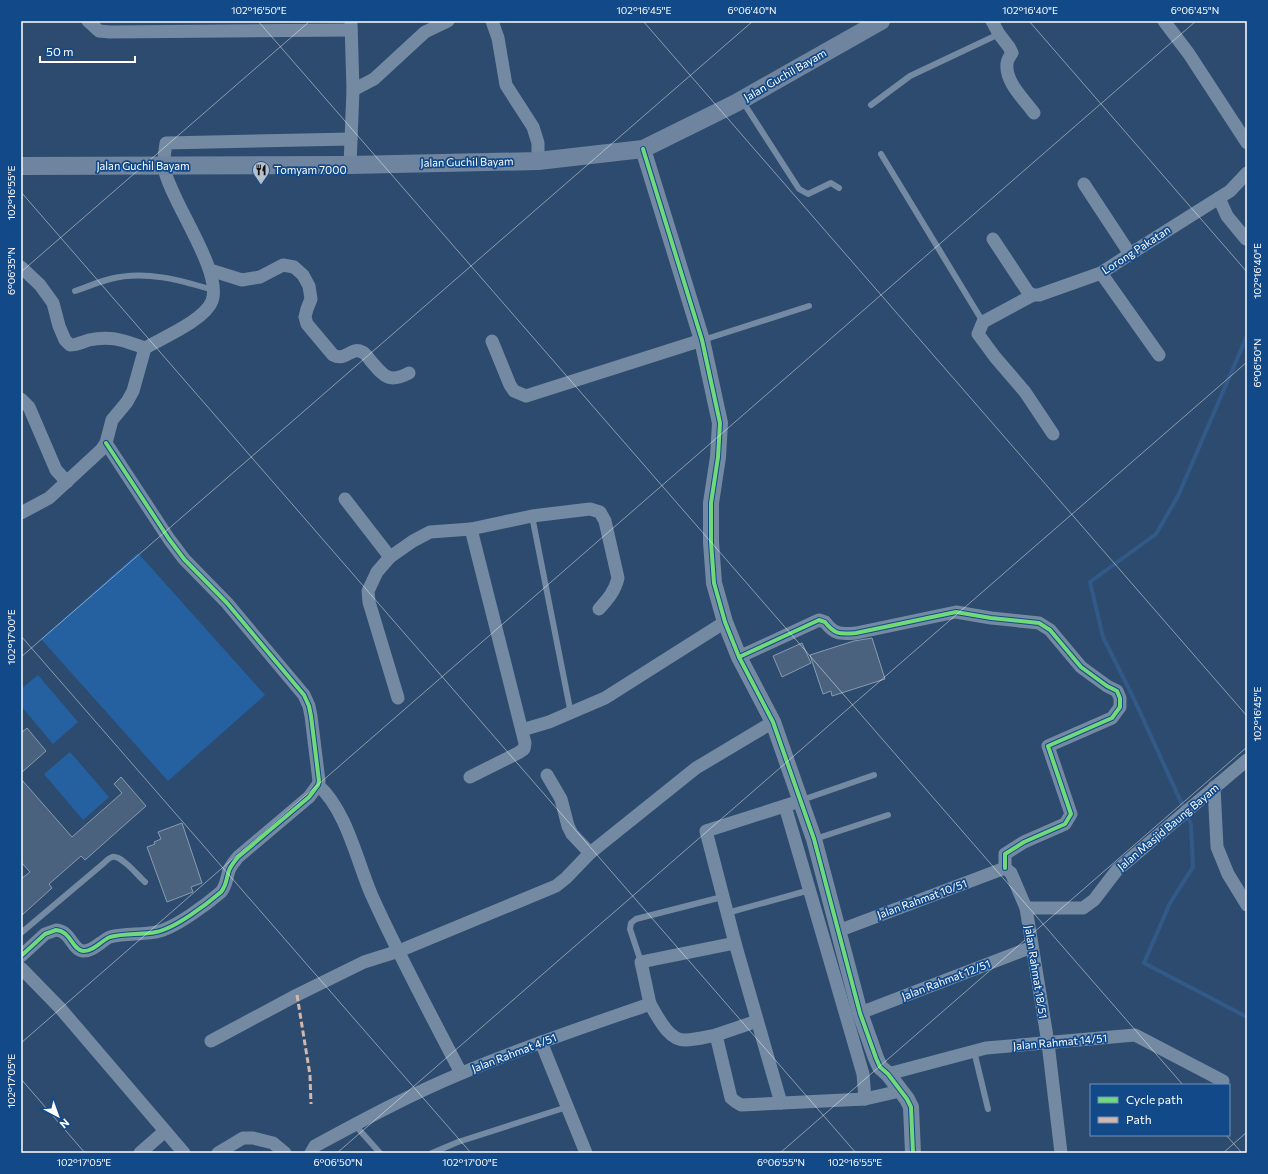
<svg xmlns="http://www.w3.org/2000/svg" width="1268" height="1174" font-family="Commissioner,sans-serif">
	<rect width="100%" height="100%" fill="#2d4b6e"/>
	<!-- green -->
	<g fill="#2560a0">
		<polygon points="138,553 265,695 168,781 41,639"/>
		<polygon points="38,675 78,722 53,744 21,706 21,689"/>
		<polygon points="70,752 109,797 83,820 44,774"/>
	</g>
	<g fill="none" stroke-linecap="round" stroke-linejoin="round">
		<!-- stream -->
		<polyline stroke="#325a88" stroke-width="4" points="1247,336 1178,496 1156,534 1090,582 1103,637 1134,699 1191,824 1193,867 1170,903 1144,963 1247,1017"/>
	</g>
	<!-- building -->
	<g fill="#4a627e" stroke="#889bb1">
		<polygon points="872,638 885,679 832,696 831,691 823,694 810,655 854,641"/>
		<polygon points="802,643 811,663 782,677 773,656"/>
		<polygon points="27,728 46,751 21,773 21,733"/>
		<polygon points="121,777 146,806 85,860 81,856 49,884 52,888 21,916 21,879 30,872 21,862 21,779 72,837 122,793 114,784"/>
		<polygon points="182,823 202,883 191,887 193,892 167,902 147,847 155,844 154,842 161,839 158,832"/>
	</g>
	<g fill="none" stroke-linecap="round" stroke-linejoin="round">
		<!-- service -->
		<g stroke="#748aa3" stroke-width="6">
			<polyline points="743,102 799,189 808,194 831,183 839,188"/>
			<polyline points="871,105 910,76 999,34"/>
			<polyline points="881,154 983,322"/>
			<path d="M75,291c12,-4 23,-9 35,-12 35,-9 70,1 103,11"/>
			<polyline points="703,340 809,306"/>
			<polyline points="532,516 571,714"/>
			<polyline points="802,800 874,775"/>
			<polyline points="815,839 888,815"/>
			<polyline points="727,913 810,890"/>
			<path d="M21,933l83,-70c2,-2 5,-5 8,-6 10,-2 26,19 33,25"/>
			<polyline points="641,962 630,929 631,923 636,919 722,897"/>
			<polyline points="974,1051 988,1109"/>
			<polyline points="354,1124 380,1153"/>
			<polyline points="432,1153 458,1142 567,1107"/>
		</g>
		<!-- minor -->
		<g stroke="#748aa3" stroke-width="13">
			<polyline points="88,21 99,31 110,32 351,30"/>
			<polyline points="492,21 498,38 506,85 533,127 538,143 538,161"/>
			<path d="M992,21l7,13 10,13 3,6c-2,3 -5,7 -5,11 -2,18 17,35 27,49"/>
			<polyline points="1164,21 1189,54 1247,143"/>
			<polyline points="353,90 374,79 425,32 448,21"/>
			<polyline points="350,165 353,90 351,23"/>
			<polyline points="1084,184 1130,254"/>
			<polyline points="1219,198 1227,216 1246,239"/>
			<polyline points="993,239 1028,292 1033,295 1039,295 1101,273 1130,254 1230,191 1247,173"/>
			<path d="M21,267l19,18 13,18 6,23 6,14 5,5c7,0 12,-3 19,-5 23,-5 35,1 56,8"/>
			<path d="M210,270l32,10 18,-3 23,-12 11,2 9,8 6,11 2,13 -4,10 -2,8 2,7 26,31c13,7 18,-9 29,-3 3,1 6,5 8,8 14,16 18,24 39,13"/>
			<polyline points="1101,273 1159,355"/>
			<polyline points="1033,295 983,322 978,334 995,357 1025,392 1053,434"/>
			<polyline points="492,341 510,385 514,391 526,396 702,340"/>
			<polyline points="21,399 29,407 56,470 67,482"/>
			<polyline points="345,499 390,557"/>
			<path d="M21,513l28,-15 52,-48 5,-7 6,-23 15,-18 6,-11 12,-43c17,-10 60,-28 67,-47 11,-30 -41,-99 -48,-133 -1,-7 1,-17 2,-25l185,-4"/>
			<path d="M739,657l80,-37 6,2c10,13 15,12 31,11l100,-21 35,6 48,5 11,7 31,37 26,19 10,5 3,7v9l-8,11 -64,28 23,68 -6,10 -41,18 -19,12v14"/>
			<polyline points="398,698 369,602 368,591 377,572 390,557 413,541 430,532 471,529"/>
			<polyline points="522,730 549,722 605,698 725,622"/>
			<polyline points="547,775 561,799 568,826 572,834 590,853"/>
			<path d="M470,777l48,-24 6,-4 1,-6 -54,-214 61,-13 58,-7 10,3 5,9 13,57c-3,13 -10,21 -19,31"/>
			<path d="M318,785c29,26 39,77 54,111 27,60 59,119 89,177"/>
			<polyline points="1214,787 1217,847 1228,874 1247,905"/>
			<polyline points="785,806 863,1074 865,1099"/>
			<polyline points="1005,868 1011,873 1026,908 1048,1043 1061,1153"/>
			<polyline points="1026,908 1083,908 1094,900 1117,870 1247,760"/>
			<polyline points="838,931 1005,868"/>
			<path d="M21,956l24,-22 11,-4c15,1 16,20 27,21 10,1 19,-11 27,-14 15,-4 31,-2 46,-5 18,-3 51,-28 65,-40 5,-6 5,-11 7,-18 1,-7 6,-12 10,-17l71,-60 9,-12 1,-4 -8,-65 -2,-10 -5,-11 -77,-92 -43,-44 -15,-20 -63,-96"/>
			<polyline points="21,968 60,1008 184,1153"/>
			<polyline points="650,1004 641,962 735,943"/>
			<polyline points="860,1013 1032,947"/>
			<polyline points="757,1021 716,1035 731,1098 736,1102 741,1105 865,1099 900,1091"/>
			<polyline points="211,1041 297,995 364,962 399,951 556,886 566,878 590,853 696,768 773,722"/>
			<polyline points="541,1042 586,1153"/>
			<polyline points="888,1074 986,1048 1135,1035 1223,1081"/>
			<polyline points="781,1103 735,943 706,831 800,801"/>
			<polyline points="140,1153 165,1131"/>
			<polyline points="218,1153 243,1138 253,1138 273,1143 285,1153"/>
			<path d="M311,1153l4,-7c48,-26 96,-52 147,-73 61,-26 125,-47 188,-69 8,13 18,36 35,36 10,0 21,-3 31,-5"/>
		</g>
		<!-- tertiary -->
		<polyline stroke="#748aa3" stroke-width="16" points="643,149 702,340 720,423 718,457 711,503 711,542 714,583 725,622 739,657 773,722 814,839 860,1013 876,1058 880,1067 888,1074 907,1099 911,1107 913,1153"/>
		<!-- secondary -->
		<polyline stroke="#6f859f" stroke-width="18" points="21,166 350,165 538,161 643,149 736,103 881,21"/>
		<!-- quiet -->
		<polyline stroke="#d1b7ad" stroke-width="3" stroke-dasharray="6 3" stroke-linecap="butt" points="297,995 310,1075 311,1104"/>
		<defs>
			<g id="cycleway">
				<polyline points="643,149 702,340 720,423 718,457 711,503 711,542 714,583 725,622 739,657 773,722 814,839 860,1013 876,1058 880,1067 888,1074 907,1099 911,1107 913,1153"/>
				<path d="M739,657l80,-37 6,2c10,13 15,12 31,11l100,-21 35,6 48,5 11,7 31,37 26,19 10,5 3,7v9l-8,11 -64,28 23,68 -6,10 -41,18 -19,12v14"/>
				<path d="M21,956l24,-22 11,-4c15,1 16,20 27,21 10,1 19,-11 27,-14 15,-4 31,-2 46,-5 18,-3 51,-28 65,-40 5,-6 5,-11 7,-18 1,-7 6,-12 10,-17l71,-60 9,-12 1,-4 -8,-65 -2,-10 -5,-11 -77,-92 -43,-44 -15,-20 -63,-96"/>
			</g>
		</defs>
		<!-- cycleway casing -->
		<use href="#cycleway" stroke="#124989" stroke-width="6"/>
		<!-- cycleway -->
		<use href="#cycleway" stroke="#71d979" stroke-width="4"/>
	</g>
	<!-- ticks -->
	<path fill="none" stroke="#fff" stroke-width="1" stroke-opacity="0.45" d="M258,21l925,1064M643,21l604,695M1029,21l218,251M21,192l835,961M21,272l289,-251M21,636l450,517M21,657l732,-636M21,1043l1175,-1022M21,1079l64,74M1226,1135l16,18M337,1153l910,-791M780,1153l467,-406M1223,1153l24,-21"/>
	<!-- icons -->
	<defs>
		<symbol id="restaurant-pin" viewBox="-11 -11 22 30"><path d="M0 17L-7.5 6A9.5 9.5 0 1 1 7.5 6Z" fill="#b6c0cc" stroke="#124989"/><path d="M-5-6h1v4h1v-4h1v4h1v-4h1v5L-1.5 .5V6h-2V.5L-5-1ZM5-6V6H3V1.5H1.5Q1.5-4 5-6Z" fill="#111"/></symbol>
	</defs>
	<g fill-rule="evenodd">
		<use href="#restaurant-pin" x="251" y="160" width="20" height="27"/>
	</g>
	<g text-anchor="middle" stroke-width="3.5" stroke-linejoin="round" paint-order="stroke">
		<!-- street labels -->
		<g font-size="11" fill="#fff" stroke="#124989">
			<text transform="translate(785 75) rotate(-30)" y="4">Jalan Guchil Bayam</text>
			<text transform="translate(467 162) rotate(-1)" y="4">Jalan Guchil Bayam</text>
			<text x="143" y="170">Jalan Guchil Bayam</text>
			<text transform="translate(1136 250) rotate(-33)" y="4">Lorong Pakatan</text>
			<text transform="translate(1168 827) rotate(-40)" y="4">Jalan Masjid Baung Bayam</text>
			<text transform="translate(922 899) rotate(-20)" y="4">Jalan Rahmat 10/51</text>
			<text transform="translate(1036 972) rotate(81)" y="4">Jalan Rahmat 18/51</text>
			<text transform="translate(946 980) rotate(-21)" y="4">Jalan Rahmat 12/51</text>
			<text transform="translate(1060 1042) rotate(-5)" y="4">Jalan Rahmat 14/51</text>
			<text transform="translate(514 1053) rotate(-21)" y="4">Jalan Rahmat 4/51</text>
		</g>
		<!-- poi labels -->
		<g font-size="11" fill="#fff" stroke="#124989" text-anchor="start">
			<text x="274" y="174">Tomyam 7000</text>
		</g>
	</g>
	<!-- border -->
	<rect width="1268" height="1174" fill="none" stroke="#124989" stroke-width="44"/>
	<!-- legend -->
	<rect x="1090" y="1084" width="140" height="52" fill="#124989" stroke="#7192b8"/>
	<rect x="1098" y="1097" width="20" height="6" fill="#71d979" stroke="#7192b8"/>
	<text x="1126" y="1104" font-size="12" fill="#ffffff">Cycle path</text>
	<rect x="1098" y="1117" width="20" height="6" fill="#d1b7ad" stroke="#7192b8"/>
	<text x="1126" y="1124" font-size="12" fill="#ffffff">Path</text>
	<!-- north arrow -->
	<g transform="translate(58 1116) rotate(139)" stroke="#124989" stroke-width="3" paint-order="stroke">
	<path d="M0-3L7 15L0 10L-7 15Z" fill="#ffffff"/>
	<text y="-6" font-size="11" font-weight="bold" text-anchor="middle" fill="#ffffff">N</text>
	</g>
	<!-- scale -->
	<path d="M40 56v6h95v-6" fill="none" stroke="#ffffff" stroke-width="2"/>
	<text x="46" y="56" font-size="12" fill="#ffffff" stroke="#124989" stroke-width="3" paint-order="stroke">50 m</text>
	<rect x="22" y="22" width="1224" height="1130" fill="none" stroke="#fff" stroke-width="1.5"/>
	<g font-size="10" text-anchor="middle" fill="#fff">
		<text x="259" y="14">102°16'50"E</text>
		<text x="644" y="14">102°16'45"E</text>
		<text x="752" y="14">6°06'40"N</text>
		<text x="1030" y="14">102°16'40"E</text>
		<text x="1195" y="14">6°06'45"N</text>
		<text transform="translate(11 193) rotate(-90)" y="4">102°16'55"E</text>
		<text transform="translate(1257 271) rotate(-90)" y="4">102°16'40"E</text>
		<text transform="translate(11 271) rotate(-90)" y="4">6°06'35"N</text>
		<text transform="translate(1257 363) rotate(-90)" y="4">6°06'50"N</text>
		<text transform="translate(11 637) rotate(-90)" y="4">102°17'00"E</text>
		<text transform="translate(1257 714) rotate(-90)" y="4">102°16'45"E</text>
		<text transform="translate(11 1081) rotate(-90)" y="4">102°17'05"E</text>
		<text x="84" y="1166">102°17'05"E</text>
		<text x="338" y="1166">6°06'50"N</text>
		<text x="470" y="1166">102°17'00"E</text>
		<text x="781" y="1166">6°06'55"N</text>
		<text x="855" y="1166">102°16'55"E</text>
	</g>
</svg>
